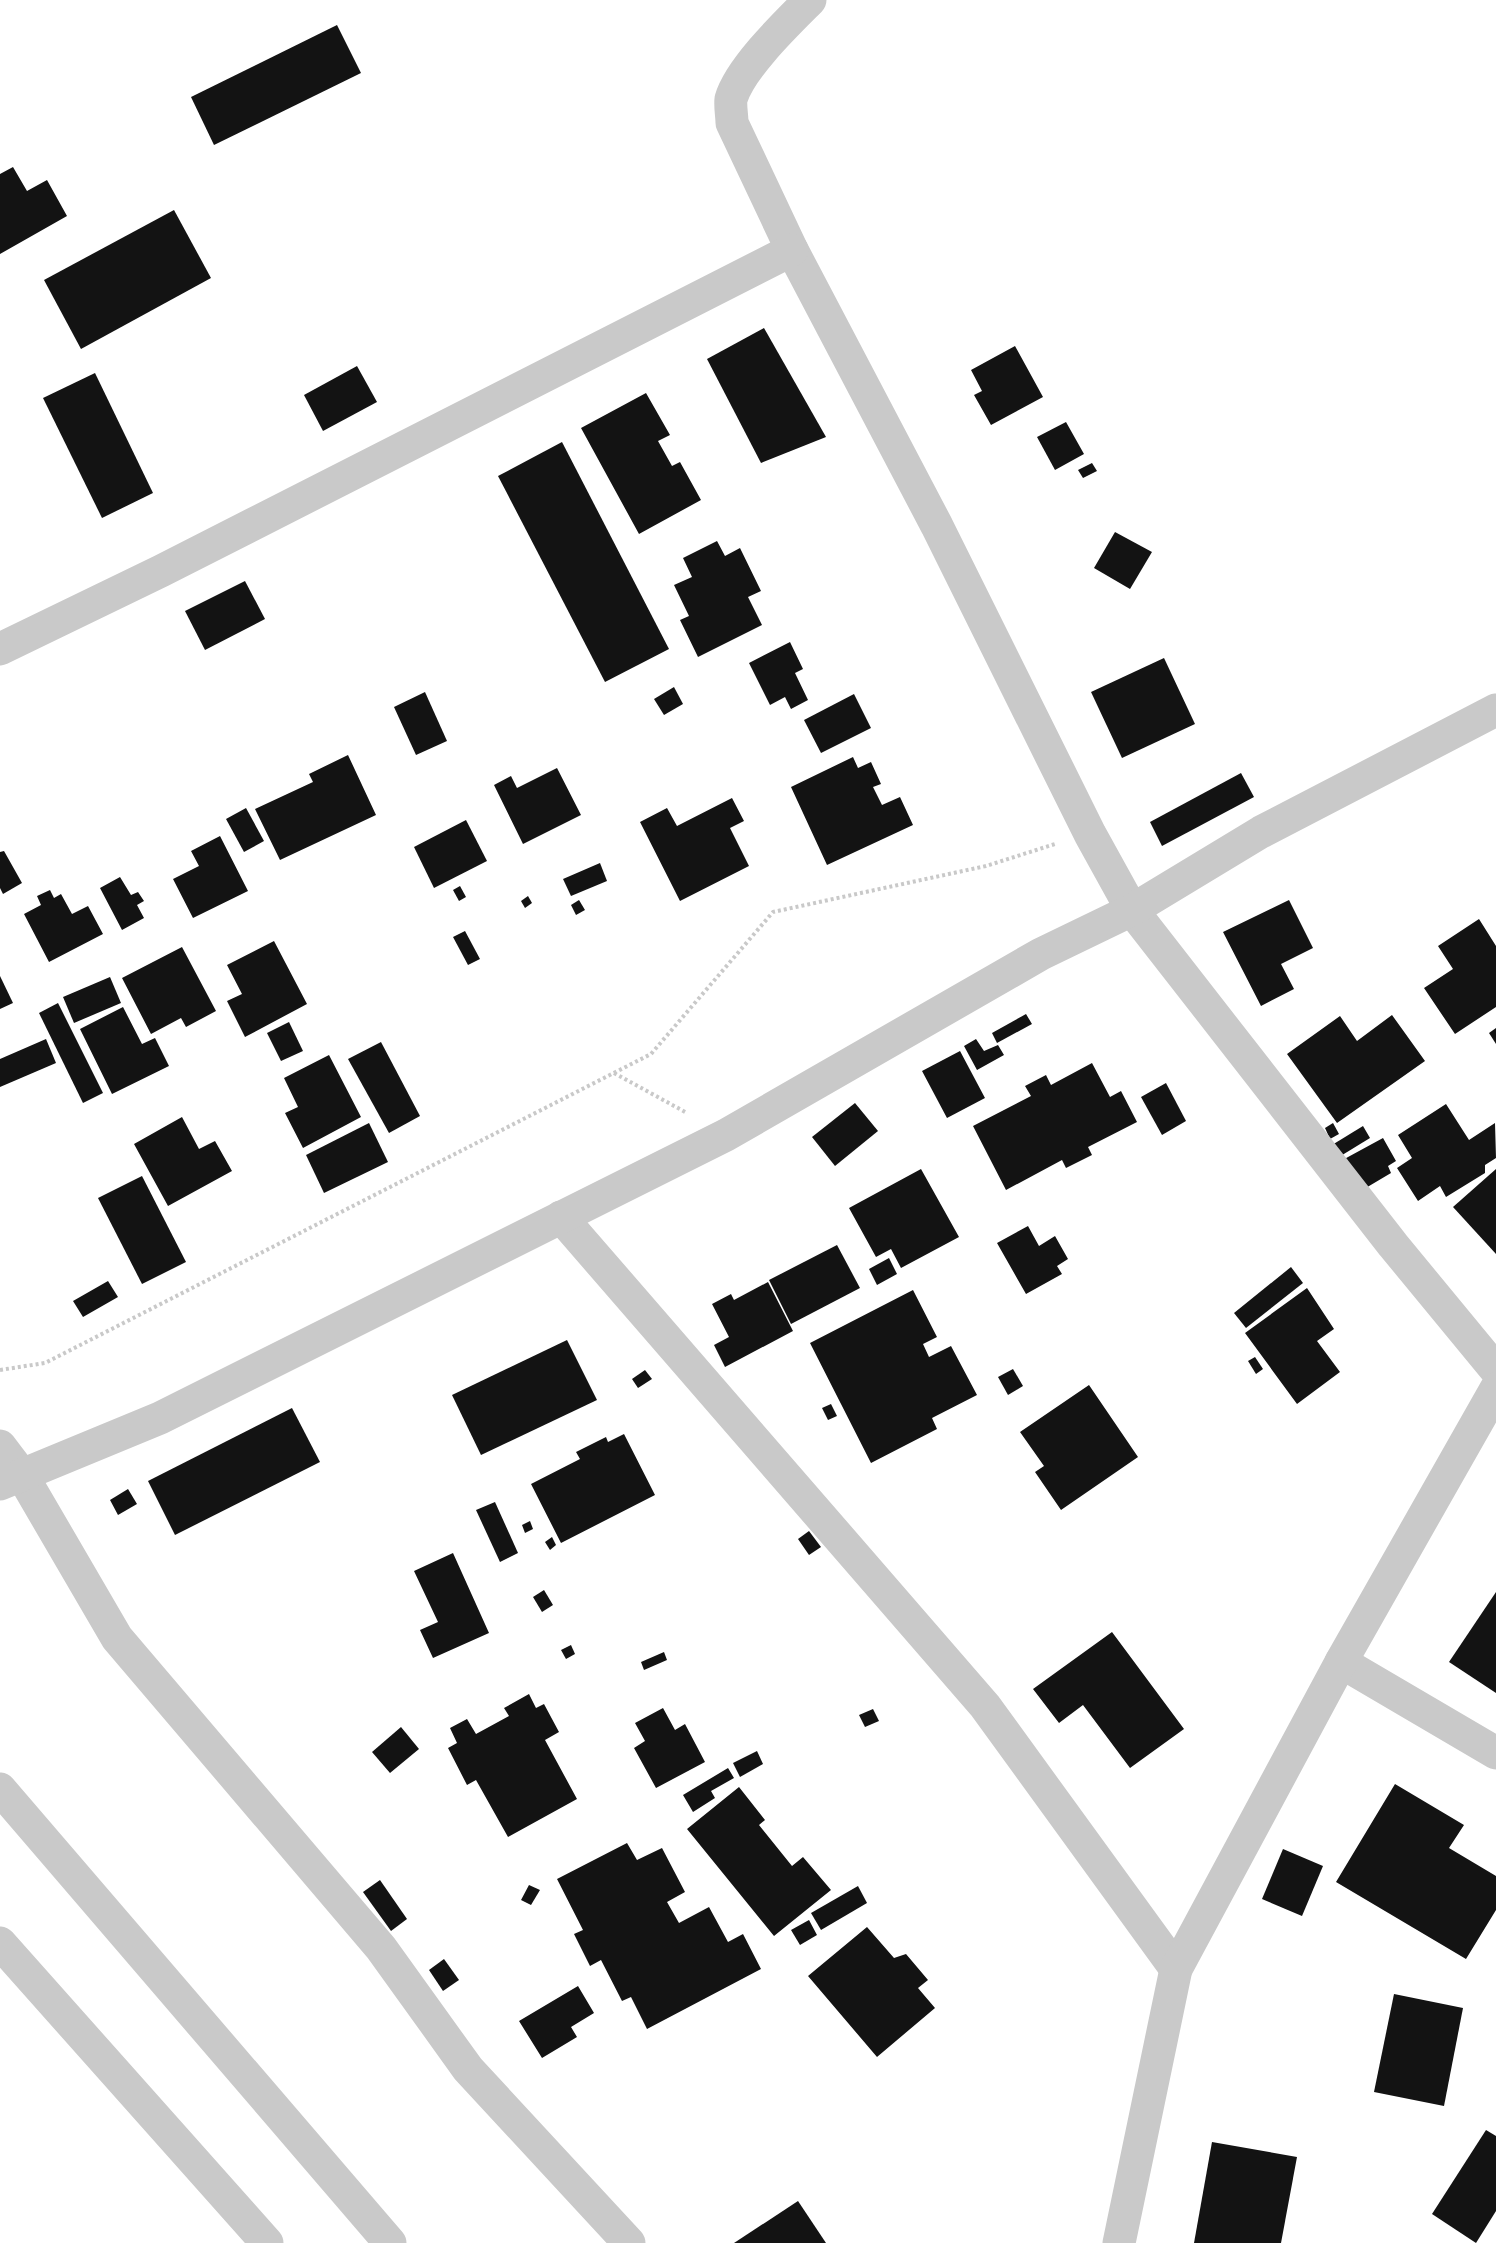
<svg xmlns="http://www.w3.org/2000/svg" width="1496" height="2243" font-family="'Asap Condensed',sans-serif">
	<rect width="100%" height="100%" fill="#fff"/>
	<!-- building -->
	<g fill="#131313">
		<polygon points="337,25 361,73 214,145 191,97"/>
		<polygon points="13,167 27,191 47,180 67,216 0,254 0,174"/>
		<polygon points="174,210 211,278 81,349 44,280"/>
		<polygon points="764,328 826,437 761,463 707,359"/>
		<polygon points="1015,346 1043,397 991,425 974,395 982,391 971,370"/>
		<polygon points="357,366 377,402 323,431 304,395"/>
		<polygon points="95,373 153,493 102,518 43,398"/>
		<polygon points="646,393 670,435 658,441 672,466 680,462 701,500 639,534 581,428"/>
		<polygon points="1066,422 1084,454 1055,470 1037,437"/>
		<polygon points="562,442 669,649 605,682 498,476"/>
		<polygon points="1092,463 1097,471 1083,478 1078,470"/>
		<polygon points="1115,532 1152,552 1130,589 1094,568"/>
		<polygon points="717,541 725,556 740,548 761,591 748,597 762,625 698,657 680,620 689,616 674,585 692,577 683,558"/>
		<polygon points="245,581 265,619 205,650 185,611"/>
		<polygon points="790,642 803,669 795,673 808,700 791,709 785,697 770,705 749,663"/>
		<polygon points="1164,658 1195,724 1122,758 1091,692"/>
		<polygon points="674,687 683,704 664,715 654,699"/>
		<polygon points="425,692 447,741 416,755 394,707"/>
		<polygon points="854,694 871,728 821,753 804,720"/>
		<polygon points="348,755 376,815 280,860 255,809 313,782 309,774"/>
		<polygon points="853,757 858,768 871,762 881,784 873,787 882,805 900,797 913,825 827,865 791,787"/>
		<polygon points="557,768 581,815 523,844 494,785 511,776 517,788"/>
		<polygon points="1241,773 1254,797 1162,846 1150,822"/>
		<polygon points="732,798 744,821 730,828 749,866 680,901 640,822 667,808 677,826"/>
		<polygon points="246,808 264,841 244,852 226,819"/>
		<polygon points="466,820 487,861 434,888 414,847"/>
		<polygon points="220,836 248,891 193,918 173,879 199,866 191,851"/>
		<polygon points="4,851 22,883 3,894 0,888 0,852"/>
		<polygon points="600,863 607,881 571,896 563,879"/>
		<polygon points="120,877 131,895 138,892 144,901 137,905 144,918 122,930 100,888"/>
		<polygon points="460,886 466,897 459,901 453,890"/>
		<polygon points="50,890 54,898 61,894 72,914 88,906 103,934 49,962 24,914 41,905 37,896"/>
		<polygon points="528,896 532,903 525,908 521,901"/>
		<polygon points="579,900 585,910 576,915 571,905"/>
		<polygon points="1289,900 1313,948 1281,964 1294,989 1261,1006 1223,932"/>
		<polygon points="1479,919 1496,946 1496,1007 1455,1034 1424,988 1453,969 1438,946"/>
		<polygon points="465,931 480,959 468,965 453,937"/>
		<polygon points="274,941 307,1004 245,1037 227,1001 242,994 227,965"/>
		<polygon points="182,947 216,1011 186,1027 181,1018 151,1034 122,978"/>
		<polygon points="0,976 13,1003 0,1009"/>
		<polygon points="110,977 121,1003 74,1023 63,997"/>
		<polygon points="58,1003 103,1093 83,1103 39,1013"/>
		<polygon points="123,1007 142,1044 155,1038 169,1066 112,1094 80,1029"/>
		<polygon points="1026,1014 1032,1024 997,1043 992,1033"/>
		<polygon points="1392,1015 1425,1061 1337,1123 1287,1054 1340,1016 1357,1041"/>
		<polygon points="289,1022 303,1051 281,1061 267,1033"/>
		<polygon points="1496,1028 1496,1044 1489,1033"/>
		<polygon points="46,1039 56,1063 0,1087 0,1059"/>
		<polygon points="976,1039 984,1051 998,1045 1004,1055 977,1070 964,1046"/>
		<polygon points="381,1042 420,1116 389,1133 348,1059"/>
		<polygon points="960,1051 985,1098 947,1118 922,1071"/>
		<polygon points="329,1055 361,1117 303,1148 285,1113 298,1107 284,1078"/>
		<polygon points="1092,1063 1110,1097 1121,1091 1137,1122 1088,1147 1092,1155 1066,1168 1062,1160 1006,1190 973,1126 1031,1096 1025,1086 1046,1075 1051,1085"/>
		<polygon points="1166,1083 1186,1121 1162,1135 1141,1097"/>
		<polygon points="855,1103 878,1131 835,1166 812,1137"/>
		<polygon points="1446,1104 1469,1140 1495,1123 1496,1158 1485,1165 1485,1173 1446,1197 1440,1186 1418,1201 1397,1168 1412,1158 1398,1135"/>
		<polygon points="182,1117 199,1149 215,1141 232,1171 168,1206 134,1144"/>
		<polygon points="369,1123 388,1162 324,1193 306,1155"/>
		<polygon points="1333,1123 1339,1134 1330,1139 1325,1128"/>
		<polygon points="1363,1126 1370,1138 1339,1157 1332,1145"/>
		<polygon points="1383,1138 1396,1161 1388,1166 1391,1173 1359,1192 1337,1163"/>
		<polygon points="921,1169 959,1237 901,1268 891,1249 876,1257 849,1208"/>
		<polygon points="1496,1169 1496,1254 1453,1207"/>
		<polygon points="142,1176 186,1262 142,1284 98,1198"/>
		<polygon points="1028,1226 1039,1246 1055,1236 1068,1259 1057,1266 1062,1274 1026,1294 997,1243"/>
		<polygon points="837,1245 860,1288 791,1324 769,1280"/>
		<polygon points="889,1258 897,1274 877,1285 869,1269"/>
		<polygon points="1291,1267 1303,1283 1246,1328 1234,1313"/>
		<polygon points="108,1281 118,1297 83,1317 73,1301"/>
		<polygon points="768,1282 793,1331 725,1367 714,1345 729,1337 712,1304 731,1294 734,1300"/>
		<polygon points="1307,1288 1334,1329 1317,1341 1340,1372 1297,1404 1245,1333"/>
		<polygon points="913,1290 937,1337 923,1344 929,1357 951,1346 977,1395 932,1418 937,1429 871,1463 810,1343"/>
		<polygon points="567,1340 597,1400 481,1455 452,1395"/>
		<polygon points="1255,1357 1263,1369 1256,1374 1248,1361"/>
		<polygon points="1013,1369 1023,1386 1008,1395 998,1377"/>
		<polygon points="645,1370 652,1379 638,1388 632,1379"/>
		<polygon points="1089,1385 1138,1457 1061,1510 1035,1472 1044,1466 1020,1432"/>
		<polygon points="831,1404 837,1416 828,1420 822,1408"/>
		<polygon points="292,1408 320,1462 175,1535 148,1481"/>
		<polygon points="624,1434 655,1495 561,1543 531,1484 580,1459 576,1452 606,1437 608,1442"/>
		<polygon points="128,1489 137,1504 118,1515 110,1500"/>
		<polygon points="495,1502 518,1553 500,1562 476,1510"/>
		<polygon points="530,1521 533,1529 525,1533 522,1525"/>
		<polygon points="809,1531 821,1547 809,1555 798,1539"/>
		<polygon points="552,1537 556,1545 550,1550 545,1542"/>
		<polygon points="453,1553 489,1633 433,1658 420,1630 438,1622 414,1571"/>
		<polygon points="544,1590 553,1605 542,1612 533,1597"/>
		<polygon points="1496,1592 1496,1693 1449,1662"/>
		<polygon points="1112,1632 1184,1729 1130,1768 1083,1705 1059,1723 1033,1689"/>
		<polygon points="571,1645 575,1654 566,1659 561,1650"/>
		<polygon points="664,1652 667,1660 644,1670 641,1662"/>
		<polygon points="529,1694 536,1708 544,1704 559,1732 545,1740 577,1799 508,1837 476,1780 467,1785 448,1748 457,1743 450,1728 467,1719 476,1734 509,1716 504,1708"/>
		<polygon points="663,1708 675,1730 685,1724 705,1762 656,1788 634,1748 645,1741 635,1723"/>
		<polygon points="873,1709 879,1721 865,1727 859,1715"/>
		<polygon points="401,1727 419,1749 390,1773 372,1752"/>
		<polygon points="757,1751 763,1764 740,1777 733,1763"/>
		<polygon points="728,1768 734,1778 711,1791 715,1798 693,1812 683,1795"/>
		<polygon points="1395,1784 1464,1825 1449,1848 1496,1876 1496,1910 1466,1959 1336,1882"/>
		<polygon points="739,1787 765,1820 759,1825 792,1866 803,1857 831,1890 774,1936 687,1829"/>
		<polygon points="627,1843 637,1860 662,1848 685,1892 667,1902 679,1923 709,1907 728,1942 743,1934 761,1969 647,2029 631,1997 622,2001 601,1960 590,1966 574,1934 583,1930 557,1879"/>
		<polygon points="1283,1849 1323,1866 1302,1916 1262,1899"/>
		<polygon points="380,1880 407,1919 391,1931 363,1892"/>
		<polygon points="529,1885 540,1890 531,1905 521,1900"/>
		<polygon points="858,1886 867,1903 821,1930 811,1913"/>
		<polygon points="809,1920 817,1935 800,1945 791,1930"/>
		<polygon points="867,1927 894,1958 906,1954 928,1980 918,1988 935,2008 877,2057 808,1976"/>
		<polygon points="444,1959 459,1980 443,1991 429,1970"/>
		<polygon points="578,1986 594,2013 571,2027 577,2037 542,2058 519,2021"/>
		<polygon points="1394,1994 1463,2008 1444,2106 1374,2092"/>
		<polygon points="1486,2130 1496,2136 1496,2211 1476,2243 1432,2214"/>
		<polygon points="1212,2142 1297,2157 1281,2243 1194,2243"/>
		<polygon points="798,2201 826,2243 734,2243"/>
	</g>
	<g fill="none" stroke-linecap="round" stroke-linejoin="round">
		<!-- path -->
		<g stroke="#c9c9c9" stroke-width="4" stroke-dasharray="3 3" stroke-linecap="butt">
			<polyline points="614,1073 687,1113"/>
			<polyline points="0,1370 45,1363 651,1054 773,912 986,866 1055,844"/>
		</g>
		<!-- minor -->
		<g stroke="#c9c9c9" stroke-width="33">
			<path d="M810,0c-23,23 -70,68 -79,99 -1,7 1,17 1,24l60,127 145,276 153,308 42,76 261,335 103,125"/>
			<polyline points="0,649 161,571 792,250"/>
			<polyline points="561,1217 985,1706 1176,1969"/>
			<polyline points="0,1446 22,1475 117,1638 381,1948 468,2069 629,2243"/>
			<polyline points="0,1484 160,1418 726,1135 1041,954 1132,910 1261,832 1496,710"/>
			<polyline points="1341,1662 1496,1753"/>
			<polyline points="0,1789 390,2243"/>
			<polyline points="0,1943 267,2243"/>
			<polyline points="1119,2243 1176,1969 1341,1662 1496,1389"/>
		</g>
	</g>
</svg>
